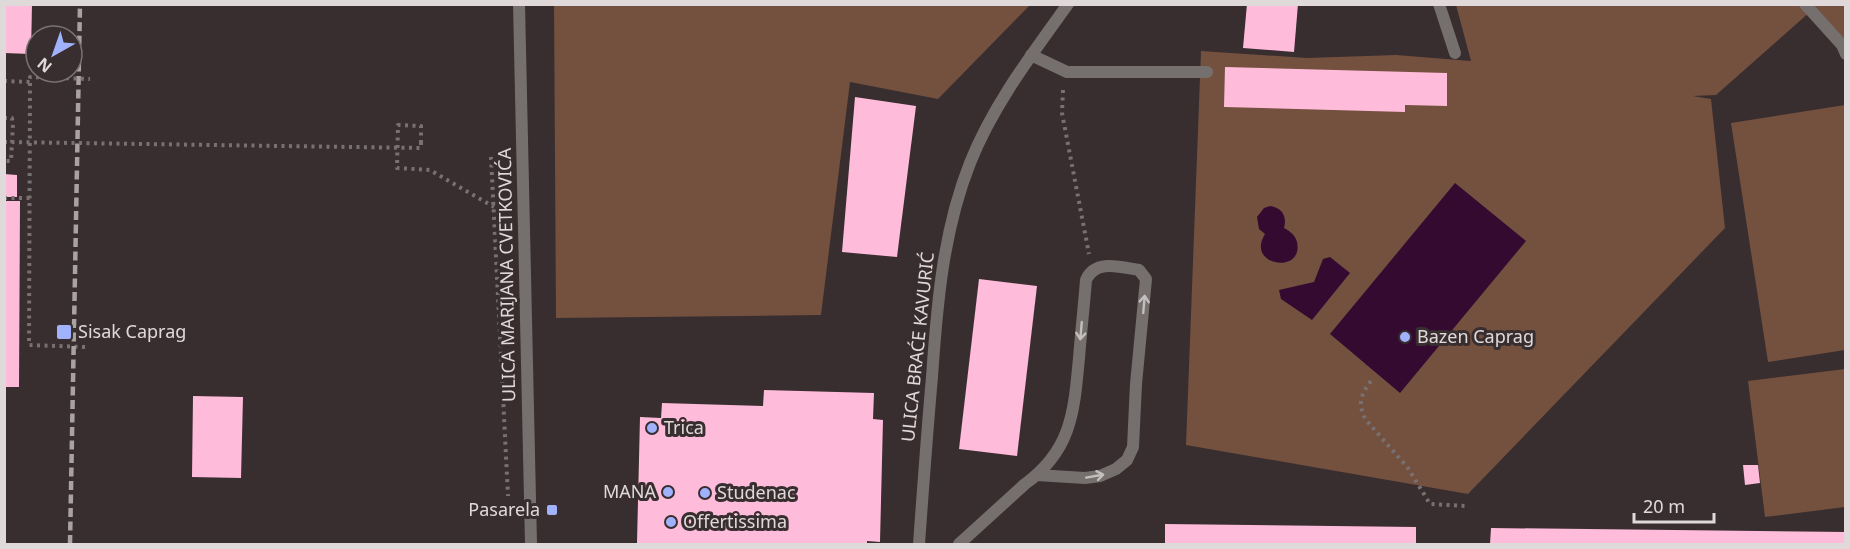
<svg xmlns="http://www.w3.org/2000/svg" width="1850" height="549" font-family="'Noto Sans',sans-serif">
	<rect width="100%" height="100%" fill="#382d2f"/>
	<!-- green -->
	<g fill="#74503e">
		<polygon points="554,5 554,4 1030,5 938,99 850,82 821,315 556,318"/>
		<polygon points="1456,5 1845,5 1845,46 1811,11 1716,95 1693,96 1711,99 1725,228 1468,494 1186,445 1201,51 1307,58 1396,55 1471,61"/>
		<polygon points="1845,105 1845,350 1768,362 1731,123"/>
		<polygon points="1845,369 1845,507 1765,517 1748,381"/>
	</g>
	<!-- water -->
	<g fill="#340a31">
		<polygon points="1455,183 1526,241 1400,393 1330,334"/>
		<path d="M1270,206c13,2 17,11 14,22 6,3 11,7 13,14 7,33 -52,24 -32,-8l-6,-5 -2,-12 7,-9z"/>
		<polygon points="1330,257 1350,273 1312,320 1281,299 1279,290 1314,282 1323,259"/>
	</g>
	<!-- building -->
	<g fill="#ffbbda">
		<polygon points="4,4 32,4 31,54 4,53"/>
		<polygon points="1247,4 1298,4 1294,52 1243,48"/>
		<polygon points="1225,67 1447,73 1447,106 1405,105 1405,112 1224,107"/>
		<polygon points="855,97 916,106 897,257 842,252"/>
		<polygon points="4,174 17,175 17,197 4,197"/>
		<polygon points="4,201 20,201 19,387 4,387"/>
		<polygon points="979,279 1037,286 1017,456 959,449"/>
		<polygon points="764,390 874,393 873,419 883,420 880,542 867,541 867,544 637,543 640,417 661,418 662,403 763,406"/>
		<polygon points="193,396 243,397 241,478 192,477"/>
		<polygon points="1743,465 1758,465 1760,483 1745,485"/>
		<polygon points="1165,524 1416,527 1416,544 1165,544"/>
		<polygon points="1491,528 1846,532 1846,544 1490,544"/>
	</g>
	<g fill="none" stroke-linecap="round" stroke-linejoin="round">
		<!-- path -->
		<g stroke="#797071" stroke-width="4" stroke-dasharray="3 4.5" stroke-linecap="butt">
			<polyline points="4,81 30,82"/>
			<polyline points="1063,90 1062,113 1089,254"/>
			<polyline points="4,118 12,118 13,124 11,161 4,161"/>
			<polyline points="421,143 421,126 398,125 397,168 430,170 494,207"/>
			<polyline points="491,157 508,496"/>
			<polyline points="4,198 30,198"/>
			<polyline points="85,347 29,345 30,82 30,77 90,79"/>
			<path d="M1371,381c-10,13 -14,23 -5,39l42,48 22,36 36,2"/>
		</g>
		<!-- service -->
		<g stroke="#756f6e" stroke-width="12">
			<polyline points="1439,4 1455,53"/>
			<polyline points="1805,4 1842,45 1846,54"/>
			<polyline points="1031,55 1067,72 1207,72"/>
			<path d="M959,544l66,-60c47,-34 49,-73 54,-126 2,-26 5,-52 7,-78 9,-21 34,-13 53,-10l7,9 -10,105 -3,63 -6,13 -11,9 -16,7 -15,2 -49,-3"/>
		</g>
		<!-- minor -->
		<g stroke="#756f6e" stroke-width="12">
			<polyline points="519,4 531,544"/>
			<path d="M919,544c4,-55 8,-111 13,-167 5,-73 11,-146 38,-214 23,-58 62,-109 98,-159"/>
		</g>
		<!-- rail -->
		<polyline stroke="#aaa2a2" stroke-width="4.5" stroke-dasharray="9 4.5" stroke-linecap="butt" points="70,544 80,4"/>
		<!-- path-bridge -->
		<polyline stroke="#797071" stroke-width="4" stroke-dasharray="3 4.5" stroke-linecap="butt" points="4,142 421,148 421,143"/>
	</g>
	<!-- one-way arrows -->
	<defs><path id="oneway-shaft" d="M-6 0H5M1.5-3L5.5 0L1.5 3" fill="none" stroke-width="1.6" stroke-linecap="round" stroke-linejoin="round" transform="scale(1.5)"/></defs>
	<g stroke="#c5bebe">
		<use href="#oneway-shaft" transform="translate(1144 304) rotate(-85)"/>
		<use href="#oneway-shaft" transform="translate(1081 331) rotate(95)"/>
		<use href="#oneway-shaft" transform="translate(1095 476) rotate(-10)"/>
	</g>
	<!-- markers -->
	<g fill="#a1b2fd" stroke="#382d2f" stroke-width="2">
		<rect x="56" y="324" width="16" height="16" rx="3"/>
		<circle cx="1405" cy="337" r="6"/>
		<circle cx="652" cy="428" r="6"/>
		<circle cx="668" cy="492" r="6"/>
		<circle cx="705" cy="493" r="6"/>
		<rect x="546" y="504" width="12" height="12" rx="3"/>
		<circle cx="671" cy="522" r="6"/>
	</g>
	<g text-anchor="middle" stroke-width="6" stroke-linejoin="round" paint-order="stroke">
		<!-- street labels -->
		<g font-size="18" fill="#e0d9d9" stroke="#382d2f">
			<text transform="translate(507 275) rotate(-91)" y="6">ULICA MARIJANA CVETKOVIĆA</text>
			<text transform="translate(918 347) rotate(-84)" y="6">ULICA BRAĆE KAVURIĆ</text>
		</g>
		<!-- poi labels -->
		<g font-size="18" fill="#e0d9d9" stroke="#382d2f" text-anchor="start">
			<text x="78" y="338">Sisak Caprag</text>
			<text x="1417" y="343">Bazen Caprag</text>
			<text x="664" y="434">Trica</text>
			<text x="656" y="498" text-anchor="end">MANA</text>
			<text x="717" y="499">Studenac</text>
			<text x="540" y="516" text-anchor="end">Pasarela</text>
			<text x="683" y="528">Offertissima</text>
		</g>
	</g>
	<!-- border -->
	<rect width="1850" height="549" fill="none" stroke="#e0d9d9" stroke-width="12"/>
	<!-- north arrow -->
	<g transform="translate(54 54) rotate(220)"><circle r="28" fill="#382d2f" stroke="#7b7273" stroke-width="1.5"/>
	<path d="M0-4.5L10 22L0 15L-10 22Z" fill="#a1b2fd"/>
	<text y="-9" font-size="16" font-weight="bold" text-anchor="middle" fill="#e0d9d9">N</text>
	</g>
	<!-- scale -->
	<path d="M1634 513v9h80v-9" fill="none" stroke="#e0d9d9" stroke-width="3"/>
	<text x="1643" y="513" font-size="18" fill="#e0d9d9" stroke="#382d2f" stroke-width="4.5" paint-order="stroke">20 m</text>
</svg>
